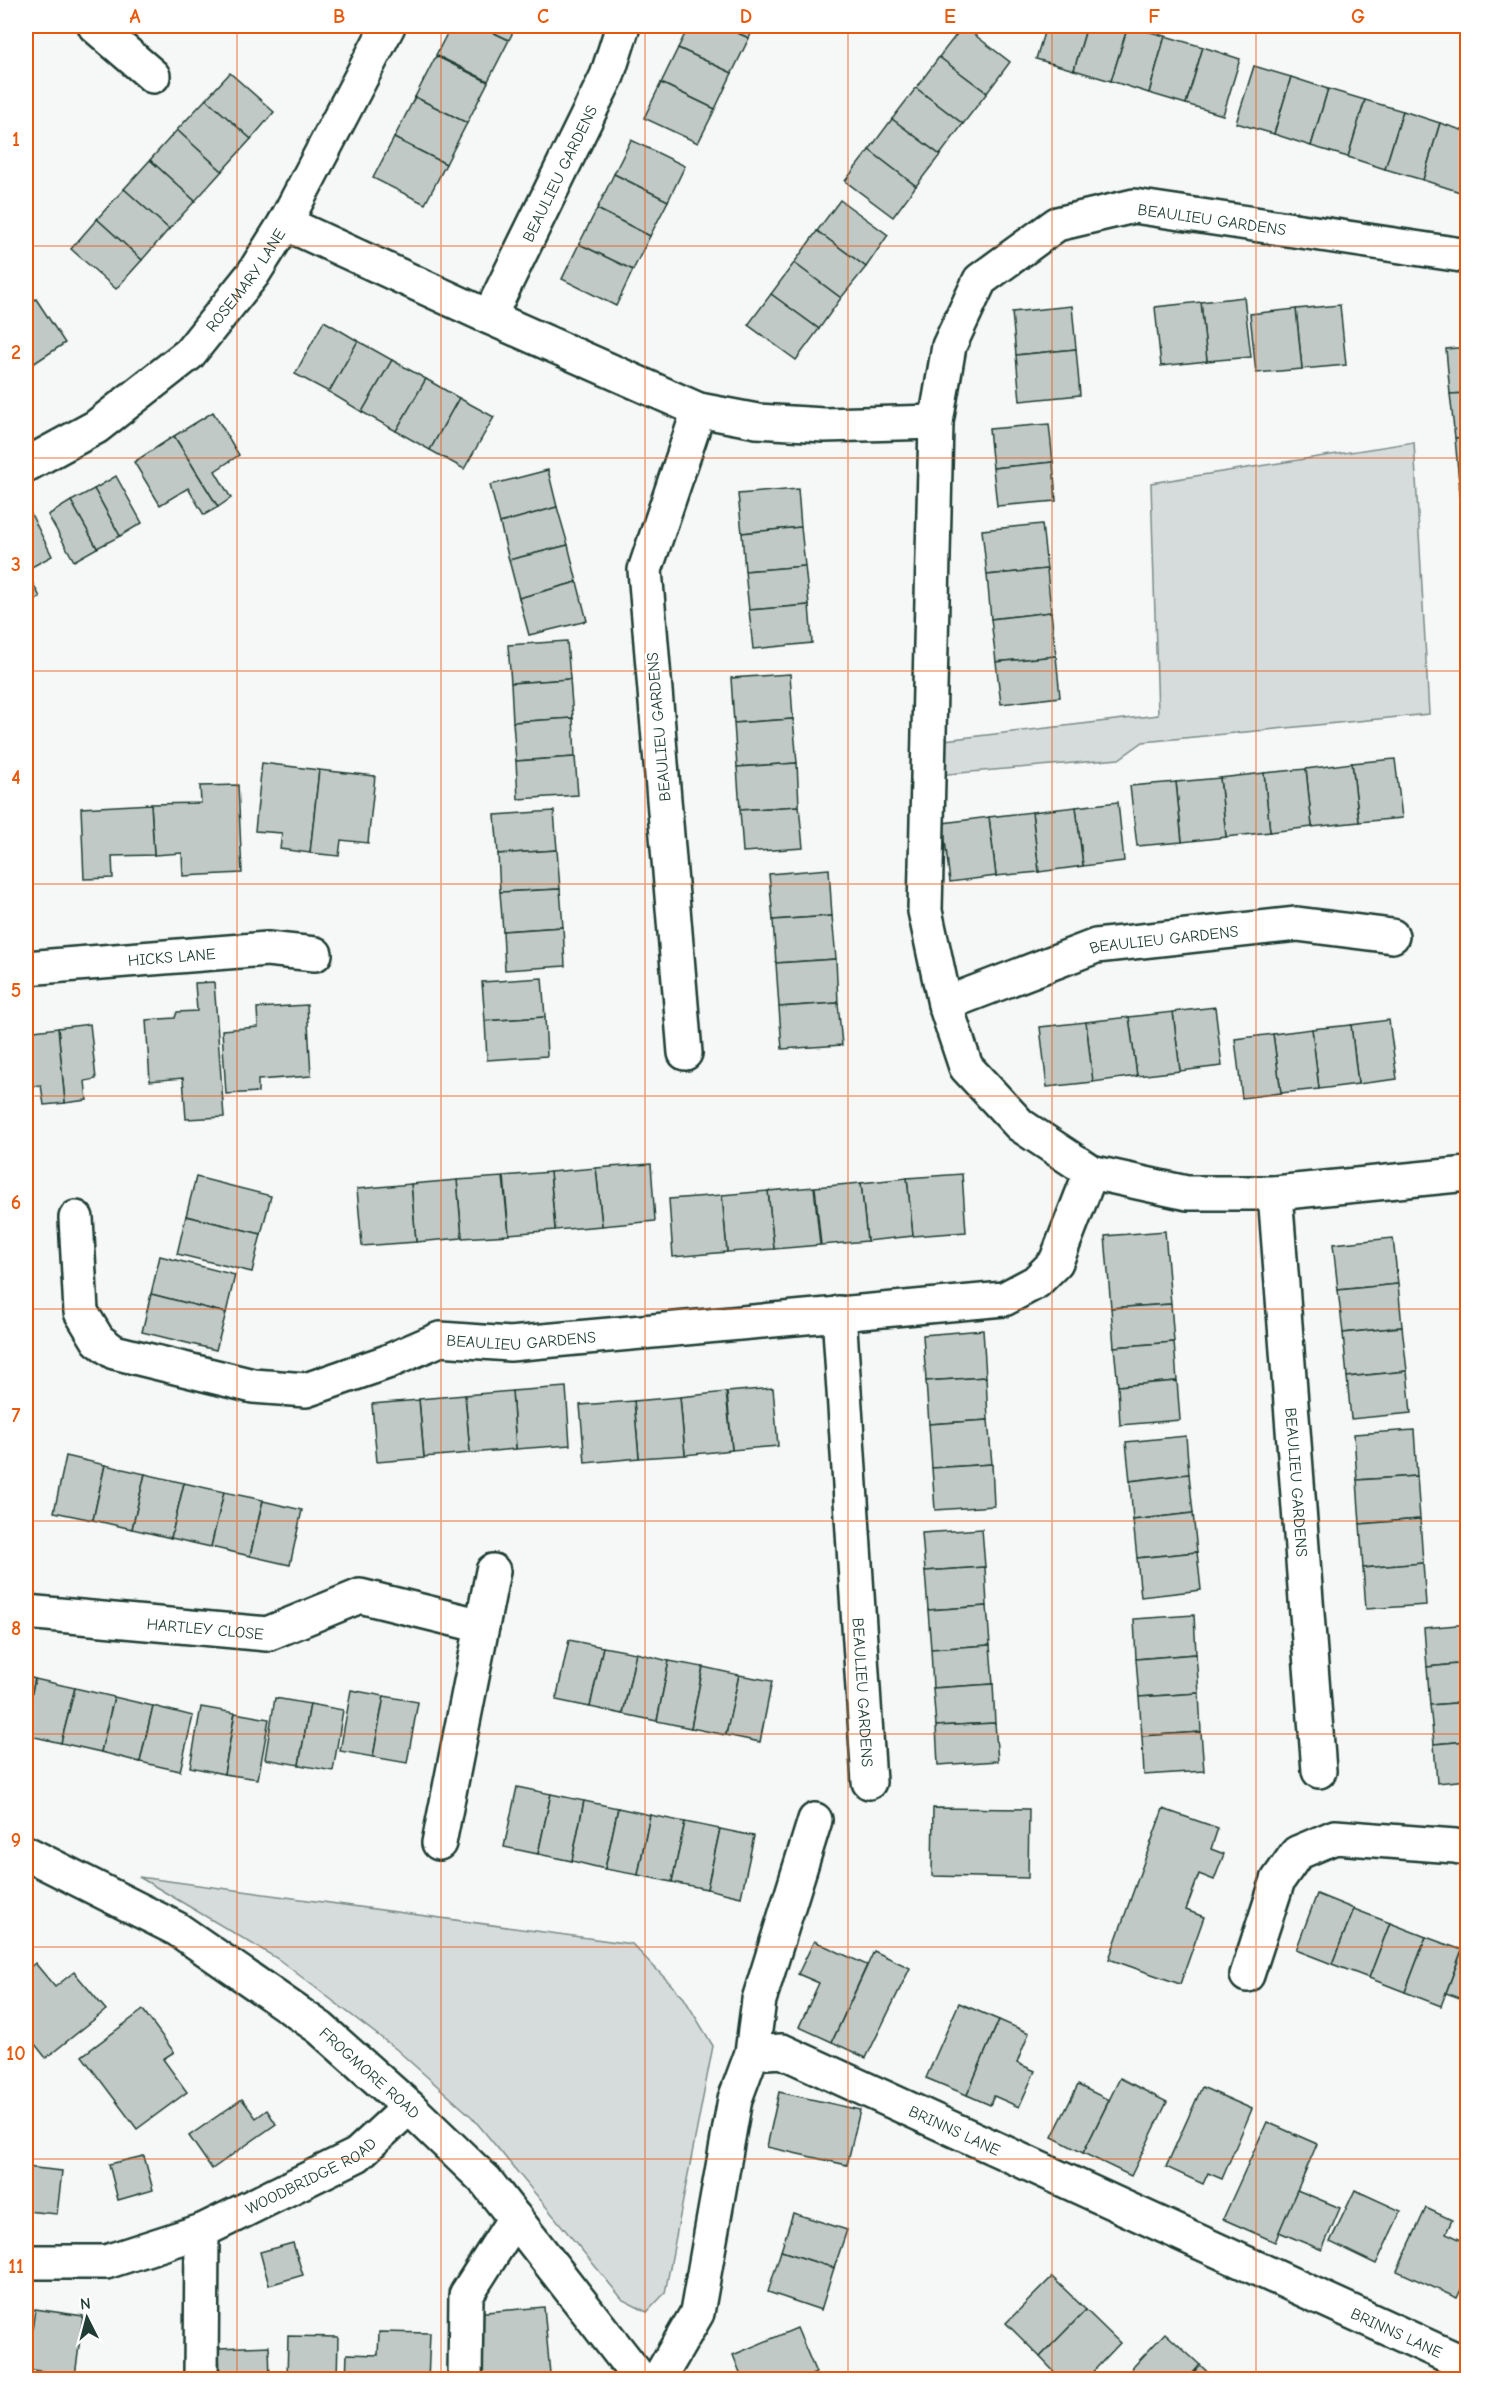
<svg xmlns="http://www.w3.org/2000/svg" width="1493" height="2405" font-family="'Comic Neue',sans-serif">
	<rect width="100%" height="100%" fill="#f6f7f7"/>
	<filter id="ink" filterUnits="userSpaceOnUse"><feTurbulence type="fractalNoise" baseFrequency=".0167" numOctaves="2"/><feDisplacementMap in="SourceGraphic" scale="12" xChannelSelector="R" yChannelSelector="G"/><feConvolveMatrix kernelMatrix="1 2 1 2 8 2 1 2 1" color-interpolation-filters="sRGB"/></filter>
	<g filter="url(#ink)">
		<!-- green -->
		<g fill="#d6dcdb" stroke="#7a8c88" stroke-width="1.5">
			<polygon points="1414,442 1429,714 1143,742 1119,759 937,775 936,741 1158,715 1151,483"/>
			<polygon points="139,1877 632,1944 684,1998 713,2046 665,2293 647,2312 623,2300 472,2117 396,2049 278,1959"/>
		</g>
		<!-- building -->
		<g fill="#c0c9c6" stroke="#1f3d34" stroke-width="1.5">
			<polygon points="451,26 480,26 509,40 488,81 436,55"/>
			<polygon points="480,26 516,26 509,40"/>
			<polygon points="689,26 722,26 749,38 732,73 678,48"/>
			<polygon points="722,26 755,26 749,38"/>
			<polygon points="963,26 1010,62 987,93 939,57"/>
			<polygon points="1046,26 1087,26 1074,70 1036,59"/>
			<polygon points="1087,26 1128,26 1111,81 1074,70"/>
			<polygon points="1128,26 1165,36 1149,93 1111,81"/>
			<polygon points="1165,36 1203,47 1186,104 1149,93"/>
			<polygon points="1203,47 1240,59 1223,115 1186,104"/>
			<polygon points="678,48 732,73 715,109 661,83"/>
			<polygon points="436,56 488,82 467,123 415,97"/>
			<polygon points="939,57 987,93 963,124 916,88"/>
			<polygon points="1254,66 1291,77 1274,134 1236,123"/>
			<polygon points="230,73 274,112 251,139 206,99"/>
			<polygon points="1291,77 1328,89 1311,146 1274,134"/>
			<polygon points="661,83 715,109 698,143 644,118"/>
			<polygon points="916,88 963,124 940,155 892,119"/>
			<polygon points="1328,89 1365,100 1348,157 1311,146"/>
			<polygon points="415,97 467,123 446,164 394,138"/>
			<polygon points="206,99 251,139 222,171 177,130"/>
			<polygon points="1365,100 1403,111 1385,169 1348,157"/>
			<polygon points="1403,111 1440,123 1423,180 1385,169"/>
			<polygon points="892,119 940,155 916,186 869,150"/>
			<polygon points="1440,123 1468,132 1468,167 1460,192 1423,180"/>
			<polygon points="177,130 222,171 195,201 150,160"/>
			<polygon points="394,138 446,164 425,204 373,178"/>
			<polygon points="631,140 685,166 668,201 614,174"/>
			<polygon points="869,150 916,186 893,217 845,181"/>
			<polygon points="150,160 195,201 169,229 124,189"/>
			<polygon points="614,174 668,201 650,236 597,209"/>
			<polygon points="124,189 169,229 142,260 97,219"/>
			<polygon points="840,200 888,235 866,267 817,231"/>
			<polygon points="597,209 650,236 633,270 579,244"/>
			<polygon points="97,219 142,260 116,289 71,249"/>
			<polygon points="817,231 866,267 841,298 794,263"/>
			<polygon points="579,244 633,270 616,306 562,279"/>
			<polygon points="794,263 841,298 819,329 771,294"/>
			<polygon points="771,294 819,329 796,360 748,325"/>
			<polygon points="1244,297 1251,357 1207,361 1201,302"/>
			<polygon points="36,299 65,343 27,368 26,365 26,305"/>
			<polygon points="1201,302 1207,361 1161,366 1155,307"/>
			<polygon points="1340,305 1346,365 1302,369 1296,309"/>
			<polygon points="1072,306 1076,349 1016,355 1012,312"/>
			<polygon points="1296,309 1302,369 1256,373 1250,314"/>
			<polygon points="324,321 358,341 329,392 295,374"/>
			<polygon points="358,341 392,360 362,412 329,392"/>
			<polygon points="1468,347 1468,393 1450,394 1446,349"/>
			<polygon points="1076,349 1080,395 1020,401 1016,355"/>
			<polygon points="392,360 426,379 396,431 362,412"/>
			<polygon points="426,379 459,398 430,450 396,431"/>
			<polygon points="1468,393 1468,437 1455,438 1450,394"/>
			<polygon points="459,398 494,417 464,469 430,450"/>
			<polygon points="213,412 239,455 215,471 231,498 218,507 174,436"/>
			<polygon points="1049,424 1053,462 993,468 989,429"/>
			<polygon points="174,436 218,507 204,515 188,488 160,505 134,462"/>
			<polygon points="1468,437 1468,481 1459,482 1455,438"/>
			<polygon points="1053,462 1056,501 997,506 993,468"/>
			<polygon points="548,470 557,507 500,523 490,485"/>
			<polygon points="116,476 142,523 120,536 94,489"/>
			<polygon points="1468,481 1468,523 1463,524 1459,482"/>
			<polygon points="94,489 120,536 97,548 71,501"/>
			<polygon points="798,489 801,527 742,533 738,494"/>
			<polygon points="71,501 97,548 74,561 48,515"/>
			<polygon points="557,507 568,545 509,560 500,523"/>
			<polygon points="29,510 52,556 26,570 40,597 27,605 26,602 26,512"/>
			<polygon points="1042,524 1047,569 987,575 982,530"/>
			<polygon points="801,527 805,566 745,571 742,533"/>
			<polygon points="568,545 577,582 519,598 509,560"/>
			<polygon points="805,566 809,605 749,610 745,571"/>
			<polygon points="1047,569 1051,612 991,619 987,575"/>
			<polygon points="577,582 587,621 529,635 519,598"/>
			<polygon points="809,605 812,643 753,649 749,610"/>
			<polygon points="1051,612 1056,656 996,662 991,619"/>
			<polygon points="567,641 570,679 511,683 508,645"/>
			<polygon points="1056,656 1060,697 1001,704 996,662"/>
			<polygon points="790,674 793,719 734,723 731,678"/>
			<polygon points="570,679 573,718 513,722 511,683"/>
			<polygon points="573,718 575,757 516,761 513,722"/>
			<polygon points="793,719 797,763 737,767 734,723"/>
			<polygon points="575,757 578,795 518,799 516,761"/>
			<polygon points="1395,759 1402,818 1359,822 1352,763"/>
			<polygon points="262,763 319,770 310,853 280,849 282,833 255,831"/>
			<polygon points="797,763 799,806 740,810 737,767"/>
			<polygon points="1352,763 1359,822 1312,827 1306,769"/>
			<polygon points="1306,769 1312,827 1270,832 1264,773"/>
			<polygon points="319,770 375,776 368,843 341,840 339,856 310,853"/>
			<polygon points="1264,773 1270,832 1226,837 1220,778"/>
			<polygon points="1220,778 1226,837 1182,842 1176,782"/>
			<polygon points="1176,782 1182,842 1137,846 1130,786"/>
			<polygon points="238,785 242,873 183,876 182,853 154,855 151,804 201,803 200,786"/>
			<polygon points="1118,802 1124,861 1083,866 1076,807"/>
			<polygon points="151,804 154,855 112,856 113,878 84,879 81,808"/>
			<polygon points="799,806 803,848 743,852 740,810"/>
			<polygon points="1076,807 1083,866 1039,872 1032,812"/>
			<polygon points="554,811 557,850 498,854 495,815"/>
			<polygon points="1032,812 1039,872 996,876 989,817"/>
			<polygon points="989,817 996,876 950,882 943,823"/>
			<polygon points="557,850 560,889 500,892 498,854"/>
			<polygon points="829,869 832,916 773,920 769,874"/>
			<polygon points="560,889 563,927 503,931 500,892"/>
			<polygon points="832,916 836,959 776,963 773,920"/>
			<polygon points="563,927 565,966 505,970 503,931"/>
			<polygon points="836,959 838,1003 779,1007 776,963"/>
			<polygon points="542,978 545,1017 485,1021 482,982"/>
			<polygon points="214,982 224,1117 186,1119 183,1078 150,1081 146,1020 175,1018 177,1012 197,1011 195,983"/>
			<polygon points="838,1003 842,1045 782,1049 779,1007"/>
			<polygon points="307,1005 311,1076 258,1080 258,1092 226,1094 222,1030 258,1027 257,1008"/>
			<polygon points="1215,1007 1222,1066 1180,1071 1173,1012"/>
			<polygon points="1173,1012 1180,1071 1137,1076 1129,1017"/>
			<polygon points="545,1017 547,1056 487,1060 485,1021"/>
			<polygon points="1129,1017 1137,1076 1093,1082 1086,1022"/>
			<polygon points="1389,1020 1397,1079 1358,1084 1351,1025"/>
			<polygon points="1086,1022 1093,1082 1047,1087 1040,1027"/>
			<polygon points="90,1024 96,1079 85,1081 87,1100 65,1103 58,1028"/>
			<polygon points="1351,1025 1358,1084 1319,1089 1312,1029"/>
			<polygon points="58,1028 65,1103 44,1105 41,1085 31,1086 26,1032"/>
			<polygon points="1312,1029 1319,1089 1281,1093 1273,1034"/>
			<polygon points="1273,1034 1281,1093 1242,1098 1235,1039"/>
			<polygon points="651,1164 655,1221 602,1226 596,1168"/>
			<polygon points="596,1168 602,1226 555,1230 550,1172"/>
			<polygon points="550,1172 555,1230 509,1234 504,1176"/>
			<polygon points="962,1174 966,1232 913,1236 907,1178"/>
			<polygon points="196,1177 271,1196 261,1234 186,1216"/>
			<polygon points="503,1177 509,1235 462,1238 457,1180"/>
			<polygon points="907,1178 913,1236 867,1241 861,1183"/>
			<polygon points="457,1180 462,1238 416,1242 411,1184"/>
			<polygon points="861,1183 867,1241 821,1245 815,1187"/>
			<polygon points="411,1184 416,1242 362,1246 357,1189"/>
			<polygon points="814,1187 820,1245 774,1249 768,1191"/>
			<polygon points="768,1191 774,1249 727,1252 722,1195"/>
			<polygon points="722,1195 727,1252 673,1257 669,1199"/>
			<polygon points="186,1216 261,1234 252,1272 177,1254"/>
			<polygon points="1165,1231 1171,1304 1111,1308 1105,1236"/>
			<polygon points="1393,1238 1398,1284 1338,1290 1333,1244"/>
			<polygon points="160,1256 235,1275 226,1313 151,1294"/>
			<polygon points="1398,1284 1402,1327 1343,1333 1338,1290"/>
			<polygon points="151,1294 226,1313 216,1350 142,1332"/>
			<polygon points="1171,1304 1174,1342 1114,1347 1111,1308"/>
			<polygon points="1402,1327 1407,1371 1347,1377 1343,1333"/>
			<polygon points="983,1330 986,1377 926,1381 923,1335"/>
			<polygon points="1174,1342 1177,1381 1118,1386 1114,1347"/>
			<polygon points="1407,1371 1411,1413 1351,1419 1347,1377"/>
			<polygon points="986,1377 988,1420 929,1424 926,1381"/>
			<polygon points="1177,1381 1180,1420 1120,1425 1118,1386"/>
			<polygon points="566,1387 570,1445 516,1449 512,1391"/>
			<polygon points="773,1388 778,1446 732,1450 727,1392"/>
			<polygon points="512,1391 516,1449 470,1453 465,1395"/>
			<polygon points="726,1392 732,1450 685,1455 680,1397"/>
			<polygon points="465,1395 470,1453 424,1457 419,1399"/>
			<polygon points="680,1397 685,1455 639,1458 634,1401"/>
			<polygon points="419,1400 424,1458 377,1462 372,1404"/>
			<polygon points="634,1401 639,1458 585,1463 580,1405"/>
			<polygon points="988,1420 992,1464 932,1468 929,1424"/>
			<polygon points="1414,1430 1417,1476 1357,1480 1354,1434"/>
			<polygon points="1186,1436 1189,1474 1130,1481 1126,1442"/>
			<polygon points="66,1456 105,1465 93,1520 54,1512"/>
			<polygon points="992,1464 994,1506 935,1510 932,1468"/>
			<polygon points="105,1465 145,1474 132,1529 93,1520"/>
			<polygon points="145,1474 184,1483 171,1538 132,1529"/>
			<polygon points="1189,1474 1193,1513 1133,1520 1130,1481"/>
			<polygon points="1417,1476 1420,1519 1360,1524 1357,1480"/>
			<polygon points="184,1483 224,1492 211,1547 171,1538"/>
			<polygon points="224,1492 263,1500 250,1556 211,1547"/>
			<polygon points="263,1501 302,1510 290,1565 250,1556"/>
			<polygon points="1193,1513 1197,1552 1137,1558 1133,1520"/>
			<polygon points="1420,1519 1423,1563 1363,1568 1360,1524"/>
			<polygon points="982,1529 985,1567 925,1571 922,1533"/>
			<polygon points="1197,1552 1201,1590 1141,1597 1137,1558"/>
			<polygon points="1423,1563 1426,1605 1366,1609 1363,1568"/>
			<polygon points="985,1567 987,1606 928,1610 925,1571"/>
			<polygon points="987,1606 990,1645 931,1649 928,1610"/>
			<polygon points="1194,1615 1196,1654 1136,1659 1134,1619"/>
			<polygon points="1468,1624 1468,1663 1427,1667 1424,1628"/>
			<polygon points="569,1640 603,1647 590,1707 556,1700"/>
			<polygon points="990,1645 993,1684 933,1688 931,1649"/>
			<polygon points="603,1647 636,1653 623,1714 590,1707"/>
			<polygon points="636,1653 669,1661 657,1721 623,1714"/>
			<polygon points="1196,1654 1199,1693 1139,1697 1136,1659"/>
			<polygon points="669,1661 703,1667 691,1728 657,1721"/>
			<polygon points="1468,1663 1468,1702 1430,1705 1427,1667"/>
			<polygon points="703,1667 739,1675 726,1735 691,1728"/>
			<polygon points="739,1675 772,1681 760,1742 726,1735"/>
			<polygon points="26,1676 35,1679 26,1719"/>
			<polygon points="35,1679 75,1688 61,1743 26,1735 26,1719"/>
			<polygon points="993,1684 995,1723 936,1726 933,1688"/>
			<polygon points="75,1688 114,1697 101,1752 61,1743"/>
			<polygon points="351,1690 384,1696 373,1757 340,1751"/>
			<polygon points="1199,1693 1201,1732 1142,1736 1139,1697"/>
			<polygon points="384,1696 418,1702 407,1763 373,1757"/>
			<polygon points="114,1697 153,1706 140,1762 101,1752"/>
			<polygon points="275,1698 310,1704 299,1765 265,1759"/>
			<polygon points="1468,1702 1468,1741 1434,1744 1430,1705"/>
			<polygon points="310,1704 343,1710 333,1771 299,1765"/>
			<polygon points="153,1706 193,1716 180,1771 140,1762"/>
			<polygon points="201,1707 235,1713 224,1774 190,1767"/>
			<polygon points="235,1713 269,1719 258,1779 224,1774"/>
			<polygon points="995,1723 998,1761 938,1765 936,1726"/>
			<polygon points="1201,1732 1204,1771 1144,1775 1142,1736"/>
			<polygon points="1468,1741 1468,1780 1437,1783 1434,1744"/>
			<polygon points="517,1787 551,1794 538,1854 504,1847"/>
			<polygon points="551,1794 584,1801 572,1861 538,1854"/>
			<polygon points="584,1801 618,1808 605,1869 572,1861"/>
			<polygon points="618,1808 650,1815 638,1875 605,1869"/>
			<polygon points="933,1808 1029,1809 1028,1878 932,1876"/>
			<polygon points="1163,1809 1218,1828 1211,1849 1224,1854 1214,1880 1199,1874 1186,1910 1204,1917 1180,1984 1109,1959"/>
			<polygon points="650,1815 685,1822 672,1882 638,1875"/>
			<polygon points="685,1822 720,1829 707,1889 672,1882"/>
			<polygon points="720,1829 754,1836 741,1897 707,1889"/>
			<polygon points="1317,1894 1354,1909 1332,1964 1296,1950"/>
			<polygon points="1354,1909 1390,1923 1369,1978 1332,1964"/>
			<polygon points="1390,1923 1426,1937 1405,1992 1369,1978"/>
			<polygon points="1426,1937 1462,1950 1441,2006 1405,1992"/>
			<polygon points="1467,1937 1468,1937 1468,2001 1446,1993"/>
			<polygon points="814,1941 867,1965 832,2042 799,2027 819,1983 798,1974"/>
			<polygon points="874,1951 910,1968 866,2058 832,2042"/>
			<polygon points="35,1963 55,1987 74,1972 106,2010 46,2058 26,2033 26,1971"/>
			<polygon points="959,2003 999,2020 967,2095 926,2078"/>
			<polygon points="143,2010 174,2052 163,2059 187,2092 137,2129 82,2056"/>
			<polygon points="999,2020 1029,2033 1017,2063 1035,2071 1019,2107 994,2096 990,2105 967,2095"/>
			<polygon points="1120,2078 1167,2102 1131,2176 1083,2153"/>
			<polygon points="1078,2085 1109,2100 1083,2153 1052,2137"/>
			<polygon points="1202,2087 1252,2109 1222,2179 1208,2173 1203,2184 1166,2167"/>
			<polygon points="779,2092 860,2110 847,2165 767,2147"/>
			<polygon points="242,2099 256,2118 267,2110 276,2124 212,2169 189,2136"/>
			<polygon points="1267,2122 1317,2144 1275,2242 1223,2219"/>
			<polygon points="144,2156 153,2190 118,2200 109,2164"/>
			<polygon points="26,2167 62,2171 57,2214 26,2211"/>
			<polygon points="1297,2190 1340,2208 1322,2250 1279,2232"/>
			<polygon points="1355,2190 1401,2211 1376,2264 1330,2242"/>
			<polygon points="1426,2208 1452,2220 1446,2233 1468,2243 1468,2275 1457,2298 1397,2271"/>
			<polygon points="793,2213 847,2230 834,2268 781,2251"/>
			<polygon points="293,2243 303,2275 269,2285 260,2252"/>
			<polygon points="781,2251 834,2268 821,2310 768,2292"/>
			<polygon points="1052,2277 1086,2310 1040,2357 1006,2323"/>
			<polygon points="544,2307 550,2374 480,2380 475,2313"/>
			<polygon points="35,2309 83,2316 75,2376 26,2369 26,2337 31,2338"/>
			<polygon points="1086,2310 1120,2343 1085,2380 1062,2380 1040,2357"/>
			<polygon points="797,2328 816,2373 801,2380 743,2380 733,2355"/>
			<polygon points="379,2332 430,2333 428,2380 346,2380 347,2354 378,2355"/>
			<polygon points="1165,2333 1200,2365 1187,2380 1121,2380"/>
			<polygon points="288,2336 338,2337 337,2380 287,2380"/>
			<polygon points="269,2346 270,2380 220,2380 219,2348"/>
			<polygon points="1200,2365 1216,2380 1187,2380"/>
			<polygon points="576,2375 576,2380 528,2380"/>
		</g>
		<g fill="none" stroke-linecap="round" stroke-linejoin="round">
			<defs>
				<g id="minor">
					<polyline points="95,26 153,76"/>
					<polyline points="285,223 489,317 699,410 757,421 824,425 936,422"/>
					<polyline points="1468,256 1134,206 1057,224 980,280 949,346 936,422 925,911 945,1004 966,1067 1020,1125 1091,1172 1187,1193 1275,1193 1468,1174"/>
					<path id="s1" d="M489,317l118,-241 16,-50"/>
					<path id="s2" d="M26,465l70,-38 93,-73 64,-80 32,-51 103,-197"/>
					<path id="s3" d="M26,968l241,-19 48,5"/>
					<path id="s4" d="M945,1004l151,-58 201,-22 95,12"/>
					<polyline points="685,1053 645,570 699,410"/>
					<path id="s5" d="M1275,1193l44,578"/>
					<path id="s6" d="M76,1218l5,94 17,28 16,12 139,34 53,4 81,-28 53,-23 70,5 494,-45 32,-17 20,-20 35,-90"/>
					<path id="s7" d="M839,1313l30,469"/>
					<path id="s8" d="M26,1612l241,22 93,-38 122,30"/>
					<polyline points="439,1843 493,1571"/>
					<path id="s9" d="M26,1853l151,76 143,99 89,79 77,74 155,199"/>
					<polyline points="1247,1975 1278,1880 1297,1853 1335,1837 1455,1846 1468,1849"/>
					<polyline points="752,2053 759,2000 815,1820"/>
					<path id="s10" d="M26,2262h80l96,-31 155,-76 52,-48"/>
					<polyline points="201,2380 202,2231"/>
					<polyline points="465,2380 466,2295 515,2218"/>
					<path id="s11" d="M658,2380l39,-67 38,-214 17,-46 30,-2 686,314"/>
				</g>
			</defs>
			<!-- minor casing -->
			<use href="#minor" stroke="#1f3d34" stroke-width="38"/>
			<!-- minor -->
			<use href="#minor" stroke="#fff" stroke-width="33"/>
		</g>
	</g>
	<!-- grid -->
	<path fill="none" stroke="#e8590c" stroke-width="1.5" stroke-opacity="0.55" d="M237,26v2354M441,26v2354M645,26v2354M848,26v2354M1052,26v2354M1256,26v2354M26,246h1442M26,458h1442M26,671h1442M26,884h1442M26,1096h1442M26,1309h1442M26,1521h1442M26,1734h1442M26,1947h1442M26,2159h1442"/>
	<g text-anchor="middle" stroke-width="5" stroke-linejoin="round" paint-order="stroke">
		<!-- street labels -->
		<g font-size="16" fill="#1f3d34" stroke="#fff">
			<text dy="6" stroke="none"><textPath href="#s1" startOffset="160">BEAULIEU GARDENS</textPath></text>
			<text transform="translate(1212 219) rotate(8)" y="6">BEAULIEU GARDENS</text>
			<text dy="6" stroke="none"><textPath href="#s2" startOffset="291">ROSEMARY LANE</textPath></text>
			<text transform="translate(658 727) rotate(-95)" y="6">BEAULIEU GARDENS</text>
			<text dy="6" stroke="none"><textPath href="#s4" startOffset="230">BEAULIEU GARDENS</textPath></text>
			<text dy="6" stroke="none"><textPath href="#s3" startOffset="146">HICKS LANE</textPath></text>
			<text dy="6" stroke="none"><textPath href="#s6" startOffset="568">BEAULIEU GARDENS</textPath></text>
			<text dy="6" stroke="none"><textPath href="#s5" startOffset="290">BEAULIEU GARDENS</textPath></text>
			<text dy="6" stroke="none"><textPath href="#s8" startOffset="180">HARTLEY CLOSE</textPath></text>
			<text dy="6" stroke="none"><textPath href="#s7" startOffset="380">BEAULIEU GARDENS</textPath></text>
			<text dy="6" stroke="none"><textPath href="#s9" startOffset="410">FROGMORE ROAD</textPath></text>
			<text dy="6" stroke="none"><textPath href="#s11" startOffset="564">BRINNS LANE</textPath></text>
			<text dy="6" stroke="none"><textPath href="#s10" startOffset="303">WOODBRIDGE ROAD</textPath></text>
			<text dy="6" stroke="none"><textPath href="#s11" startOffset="1050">BRINNS LANE</textPath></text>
		</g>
	</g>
	<!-- margin -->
	<rect width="1493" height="2405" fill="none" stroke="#fff" stroke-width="66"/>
	<!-- north arrow -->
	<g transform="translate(87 2318) rotate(354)" stroke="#ffffff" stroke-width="4.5" paint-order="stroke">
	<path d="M0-4.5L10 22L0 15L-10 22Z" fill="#1f3d34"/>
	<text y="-9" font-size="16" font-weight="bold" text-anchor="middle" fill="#1f3d34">N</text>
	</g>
	<rect x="33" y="33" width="1427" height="2339" fill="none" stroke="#e8590c" stroke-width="2"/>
	<g font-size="20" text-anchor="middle" font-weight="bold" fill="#e8590c">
		<text x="135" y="23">A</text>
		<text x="339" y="23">B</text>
		<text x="543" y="23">C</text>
		<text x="746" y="23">D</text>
		<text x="950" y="23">E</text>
		<text x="1154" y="23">F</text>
		<text x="1358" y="23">G</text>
		<text x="16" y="146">1</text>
		<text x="16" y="359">2</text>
		<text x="16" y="571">3</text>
		<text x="16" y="784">4</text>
		<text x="16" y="997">5</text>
		<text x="16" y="1209">6</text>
		<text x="16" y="1422">7</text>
		<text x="16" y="1635">8</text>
		<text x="16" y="1847">9</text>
		<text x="16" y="2060">10</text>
		<text x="16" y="2273">11</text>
	</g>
</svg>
